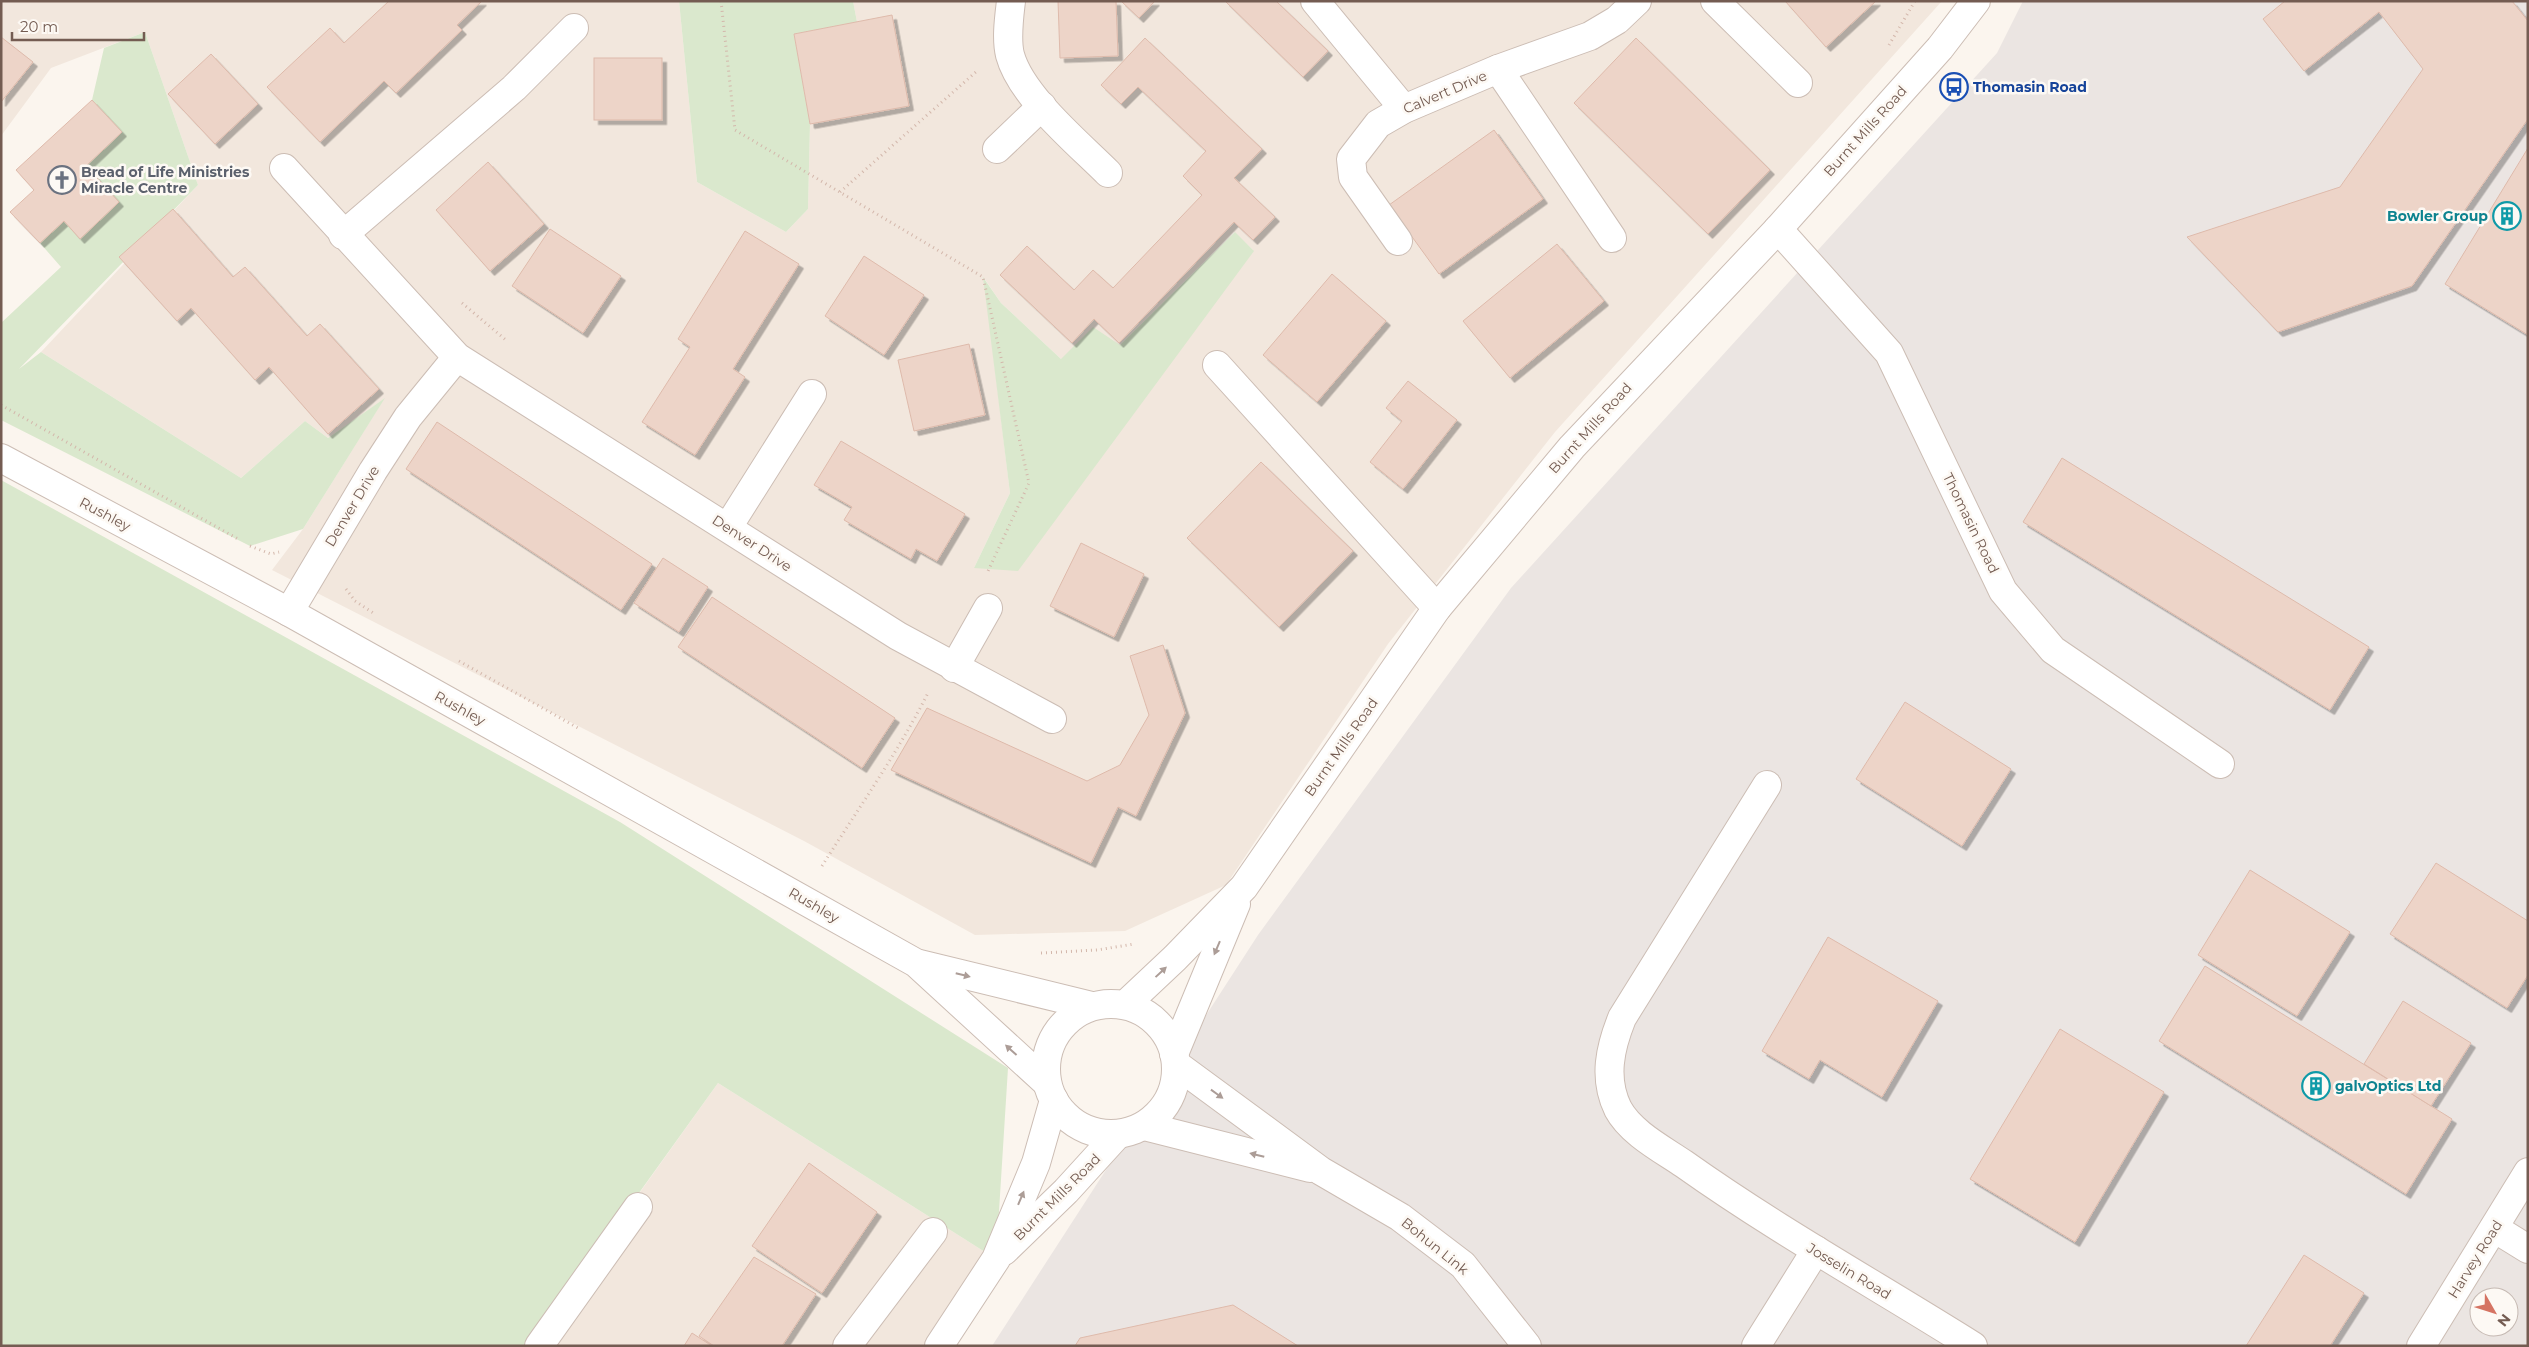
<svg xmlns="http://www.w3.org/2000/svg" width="2529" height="1347" font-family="Montserrat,sans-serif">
	<defs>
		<filter id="shadow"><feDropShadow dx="4.5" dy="4.5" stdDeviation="0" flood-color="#0004"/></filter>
	</defs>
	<rect width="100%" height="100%" fill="#fbf5ee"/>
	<!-- residential -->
	<g fill="#f2e7dd" fill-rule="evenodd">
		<path d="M1,1h678l18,181 89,50 22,-23 2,-85 -16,-90 63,-12 -4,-21h1089l-387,431 -167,212 -162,241 -101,46 -150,4 -171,-94 -532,-271 31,-41 81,-130 -56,39 -23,-17 -64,57 -200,-126 157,-167 -53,-153 -94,36 -50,68zM1234,232l19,18 -279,318 36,-75 -26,-215 17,25 60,56 59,-14z"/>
		<polygon points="718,1083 996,1259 935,1346 530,1346"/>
	</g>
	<!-- industrial -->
	<path fill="#ebe5e2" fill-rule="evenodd" d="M2023,1h505v1345h-1536l266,-411 253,-347 486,-535zM2479,1297h30v30h-30z"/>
	<!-- green -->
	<g fill="#dae8cd">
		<polygon points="679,1 853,1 857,22 794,34 810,124 808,209 786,232 697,182"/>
		<polygon points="145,32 198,185 19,369 41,352 241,478 305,421 328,438 385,398 303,529 250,546 1,420 1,323 61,267 40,243 64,221 80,238 119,202 86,166 122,132 92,100 104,48"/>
		<polygon points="1235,232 1254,251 1018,571 974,568 1010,493 983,277 1001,303 1061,359 1093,327 1120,345"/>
		<polygon points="1,480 620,822 1008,1068 996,1259 718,1083 529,1346 1,1346"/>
	</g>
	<!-- building -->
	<g fill="#edd4c8" stroke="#debaab" filter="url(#shadow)">
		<polygon points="389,1 482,1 457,25 462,30 396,93 384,81 320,142 267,87 330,28 344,43"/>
		<polygon points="1058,1 1116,1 1118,56 1060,58"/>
		<polygon points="1121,1 1155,1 1139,18"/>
		<polygon points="1225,1 1276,1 1328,51 1303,77"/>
		<polygon points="1785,1 1876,1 1826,47"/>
		<polygon points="2285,1 2512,1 2528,21 2528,119 2412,286 2278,332 2187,237 2340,187 2423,69 2379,12 2304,71 2263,19"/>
		<polygon points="892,15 909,106 810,124 794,34"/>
		<polygon points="1,37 33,62 1,102"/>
		<polygon points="1145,38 1262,149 1234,178 1275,217 1253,240 1234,222 1119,343 1094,319 1072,343 1000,275 1027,246 1074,290 1093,270 1113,288 1202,195 1183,176 1206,151 1138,87 1121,104 1101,85"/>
		<polygon points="1636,38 1770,170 1708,234 1574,103"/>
		<polygon points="211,54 258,104 215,144 168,94"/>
		<rect x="594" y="58" width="68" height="62"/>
		<polygon points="92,100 122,132 86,166 119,202 80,239 64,221 40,243 10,212 34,190 16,170"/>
		<polygon points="1494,130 1543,199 1439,274 1389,205"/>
		<polygon points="2528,148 2528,335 2445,284"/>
		<polygon points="488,162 544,224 490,271 436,210"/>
		<polygon points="173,209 233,277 245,267 307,336 320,324 379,389 328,434 269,367 255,380 191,308 177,321 119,257"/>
		<polygon points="550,229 621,276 583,333 512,286"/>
		<polygon points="745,231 799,264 733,369 745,377 695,455 642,422 690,347 678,339"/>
		<polygon points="1557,244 1604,301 1510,378 1463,321"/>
		<polygon points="864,256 924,295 884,355 825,316"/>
		<polygon points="1332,274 1386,321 1317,402 1263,355"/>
		<polygon points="969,344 985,415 914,431 898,360"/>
		<polygon points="1408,381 1457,420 1403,489 1370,462 1402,421 1386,408"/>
		<polygon points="437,422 652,564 621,610 406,469"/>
		<polygon points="841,441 965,514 937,561 916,549 911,559 844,520 852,507 814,485"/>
		<polygon points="2062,458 2369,647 2330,710 2023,522"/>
		<polygon points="1261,462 1353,551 1279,627 1187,538"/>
		<polygon points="1081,543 1144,574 1114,637 1050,606"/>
		<polygon points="663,558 708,587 679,632 634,603"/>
		<polygon points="712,597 895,718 862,768 678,647"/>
		<polygon points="1163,645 1185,713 1136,816 1118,807 1091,863 891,770 927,708 1087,781 1120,765 1149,715 1130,656"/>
		<polygon points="1905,702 2011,769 1962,846 1856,779"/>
		<polygon points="2436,863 2528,921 2528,975 2507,1008 2390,934"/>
		<polygon points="2250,870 2350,932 2297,1016 2198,955"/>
		<polygon points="1828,937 1938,1001 1882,1097 1820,1060 1809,1079 1762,1051"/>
		<polygon points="2205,966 2452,1119 2406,1194 2159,1041"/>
		<polygon points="2403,1001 2471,1043 2431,1106 2364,1064"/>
		<polygon points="2060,1029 2164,1092 2075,1242 1970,1179"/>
		<polygon points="809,1163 877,1212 822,1293 752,1246"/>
		<polygon points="2304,1255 2364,1293 2330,1346 2246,1346"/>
		<polygon points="754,1257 816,1294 782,1346 714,1346 699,1336"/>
		<polygon points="1233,1305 1298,1346 1075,1346 1080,1338"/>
		<polygon points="692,1333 712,1346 684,1346"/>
	</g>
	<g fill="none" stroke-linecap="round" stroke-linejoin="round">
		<defs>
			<g id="minor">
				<path d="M1011,1c-2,17 -5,38 -1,54 11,41 68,88 98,118"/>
				<polyline points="1315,1 1404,109"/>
				<polyline points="1715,1 1798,83"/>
				<polyline points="1498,69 1612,238"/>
				<polyline points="997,149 1042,106"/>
				<polyline points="284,168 457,357 898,636 1052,719"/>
				<polyline points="1778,229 1889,353 2003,591 2053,650 2220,764"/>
				<polyline points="343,235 514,88 574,28"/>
				<polyline points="1398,241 1353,177 1351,159 1378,124 1404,109 1498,69 1590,36 1617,20 1637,1"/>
				<polyline points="1217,365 1437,608"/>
				<polyline points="1,458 289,612 916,963 1047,1083"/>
				<polyline points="728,527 812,394"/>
				<polyline points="289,612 373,471 408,417 457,357"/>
				<polyline points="954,668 988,608"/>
				<path d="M1767,785l-145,233c-12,30 -19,60 -4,91 13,24 44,40 66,55 93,66 192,121 289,182"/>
				<polyline points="920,964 1092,1006"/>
				<circle cx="1111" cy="1069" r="65"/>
				<polyline points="1125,1005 1175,958 1244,887 1437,608 1572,447 1778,229 1940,48 1976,1"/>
				<polyline points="1174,1054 1236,904"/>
				<polyline points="1177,1065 1321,1171 1400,1217 1463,1265 1527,1346"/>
				<polyline points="1144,1126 1310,1168"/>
				<polyline points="2494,1228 2528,1249"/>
				<polyline points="1004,1251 1066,1191 1118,1134"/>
				<polyline points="539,1346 638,1207"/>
				<polyline points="847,1346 933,1232"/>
				<polyline points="939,1346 996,1259 1036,1163 1054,1100"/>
				<polyline points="1756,1346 1816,1250"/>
				<polyline points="2421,1346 2528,1172"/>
			</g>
		</defs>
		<!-- minor casing -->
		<use href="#minor" stroke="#ccbdb4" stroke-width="30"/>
		<!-- path -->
		<g stroke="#d3b7ab" stroke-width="3" stroke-dasharray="1 4" stroke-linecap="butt">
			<polyline points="721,1 735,130 983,277 1029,483 988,571"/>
			<polyline points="1889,45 1915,1"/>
			<polyline points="840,192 977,71"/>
			<polyline points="462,303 507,341"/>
			<polyline points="1,405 238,539"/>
			<polyline points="250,546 271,554 279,552"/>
			<polyline points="346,589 355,601 375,614"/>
			<polyline points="459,661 578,728"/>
			<path d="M822,866c36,-57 75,-112 106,-173"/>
			<polyline points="1041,953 1097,950 1134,944"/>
		</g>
		<!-- minor -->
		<use href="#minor" stroke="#fff" stroke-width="28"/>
	</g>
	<!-- one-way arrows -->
	<defs><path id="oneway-solid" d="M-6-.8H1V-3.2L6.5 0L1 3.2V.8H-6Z" transform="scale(1.25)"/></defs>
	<g fill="#ac9d97">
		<use href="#oneway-solid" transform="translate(1217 948) rotate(113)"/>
		<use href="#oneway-solid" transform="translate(1161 972) rotate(-43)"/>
		<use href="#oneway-solid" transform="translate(963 975) rotate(14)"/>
		<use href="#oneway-solid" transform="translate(1011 1050) rotate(-138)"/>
		<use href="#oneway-solid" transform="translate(1217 1094) rotate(36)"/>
		<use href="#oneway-solid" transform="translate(1257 1155) rotate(-166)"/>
		<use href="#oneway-solid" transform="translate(1021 1198) rotate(-67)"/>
	</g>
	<!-- icons -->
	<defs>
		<symbol id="bus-ring" viewBox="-11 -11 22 22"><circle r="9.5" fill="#fdf9f4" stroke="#1a4fb4" stroke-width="1.5"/><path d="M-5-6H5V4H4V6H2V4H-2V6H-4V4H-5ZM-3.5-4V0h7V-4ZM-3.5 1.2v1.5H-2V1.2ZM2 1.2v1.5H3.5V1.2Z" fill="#1a4fb4"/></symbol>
		<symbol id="church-ring" viewBox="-11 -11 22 22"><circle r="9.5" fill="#fdf9f4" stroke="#6b7280" stroke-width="1.5"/><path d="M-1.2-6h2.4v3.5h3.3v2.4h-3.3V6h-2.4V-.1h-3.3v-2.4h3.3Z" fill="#6b7280"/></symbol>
		<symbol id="building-ring" viewBox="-11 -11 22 22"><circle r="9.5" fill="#fdf9f4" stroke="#0f9aa8" stroke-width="1.5"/><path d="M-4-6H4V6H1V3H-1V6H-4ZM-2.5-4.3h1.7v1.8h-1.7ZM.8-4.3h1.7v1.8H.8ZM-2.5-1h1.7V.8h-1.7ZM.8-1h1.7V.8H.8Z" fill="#0f9aa8"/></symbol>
	</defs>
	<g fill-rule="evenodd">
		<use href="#bus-ring" x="1938" y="71" width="32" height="32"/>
		<use href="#church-ring" x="46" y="164" width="32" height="32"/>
		<use href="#building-ring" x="2491" y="200" width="32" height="32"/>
		<use href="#building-ring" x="2300" y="1070" width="32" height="32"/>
	</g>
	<g text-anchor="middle" stroke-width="5" stroke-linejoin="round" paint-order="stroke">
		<!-- transit labels -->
		<g font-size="14" font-weight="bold" fill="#164399" stroke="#fdf9f4" text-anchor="start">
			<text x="1973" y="92">Thomasin Road</text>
		</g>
		<!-- street labels -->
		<g font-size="14" fill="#745c52" stroke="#fdf9f4">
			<text transform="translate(1445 92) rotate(-23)" y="5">Calvert Drive</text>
			<text transform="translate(1865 131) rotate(-48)" y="5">Burnt Mills Road</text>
			<text transform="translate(1590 428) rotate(-48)" y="5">Burnt Mills Road</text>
			<text transform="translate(352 506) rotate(-59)" y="5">Denver Drive</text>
			<text transform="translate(105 514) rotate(28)" y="5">Rushley</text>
			<text transform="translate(1971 523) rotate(64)" y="5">Thomasin Road</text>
			<text transform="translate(752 543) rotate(33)" y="5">Denver Drive</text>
			<text transform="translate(460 708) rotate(29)" y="5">Rushley</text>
			<text transform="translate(1341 747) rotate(-55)" y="5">Burnt Mills Road</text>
			<text transform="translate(814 905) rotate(30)" y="5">Rushley</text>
			<text transform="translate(1057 1197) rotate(-45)" y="5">Burnt Mills Road</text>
			<text transform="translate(1435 1246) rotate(39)" y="5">Bohun Link</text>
			<text transform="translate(2475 1259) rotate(-58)" y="5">Harvey Road</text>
			<text transform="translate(1849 1271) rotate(31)" y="5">Josselin Road</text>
		</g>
		<!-- worship labels -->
		<g font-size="14" font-weight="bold" fill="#5b616d" stroke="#fdf9f4" text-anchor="start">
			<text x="81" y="177">Bread of Life Ministries<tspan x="81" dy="16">Miracle Centre</tspan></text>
		</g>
		<!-- culture labels -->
		<g font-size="14" font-weight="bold" fill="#0d838f" stroke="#fdf9f4" text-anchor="end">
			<text x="2488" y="221">Bowler Group</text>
			<text x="2335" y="1091" text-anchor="start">galvOptics Ltd</text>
		</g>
	</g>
	<!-- border -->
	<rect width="2529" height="1347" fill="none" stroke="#745c52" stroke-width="5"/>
	<!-- north arrow -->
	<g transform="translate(2494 1312) rotate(129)"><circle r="24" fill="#fdf9f4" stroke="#c6bab3"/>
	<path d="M0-4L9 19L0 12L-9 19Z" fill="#d57463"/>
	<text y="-8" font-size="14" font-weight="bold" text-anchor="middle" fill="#745c52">N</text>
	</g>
	<!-- scale -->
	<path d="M12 32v8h132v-8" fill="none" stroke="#745c52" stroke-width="2.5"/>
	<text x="20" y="32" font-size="15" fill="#745c52" stroke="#fdf9f4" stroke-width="4" paint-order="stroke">20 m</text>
</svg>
